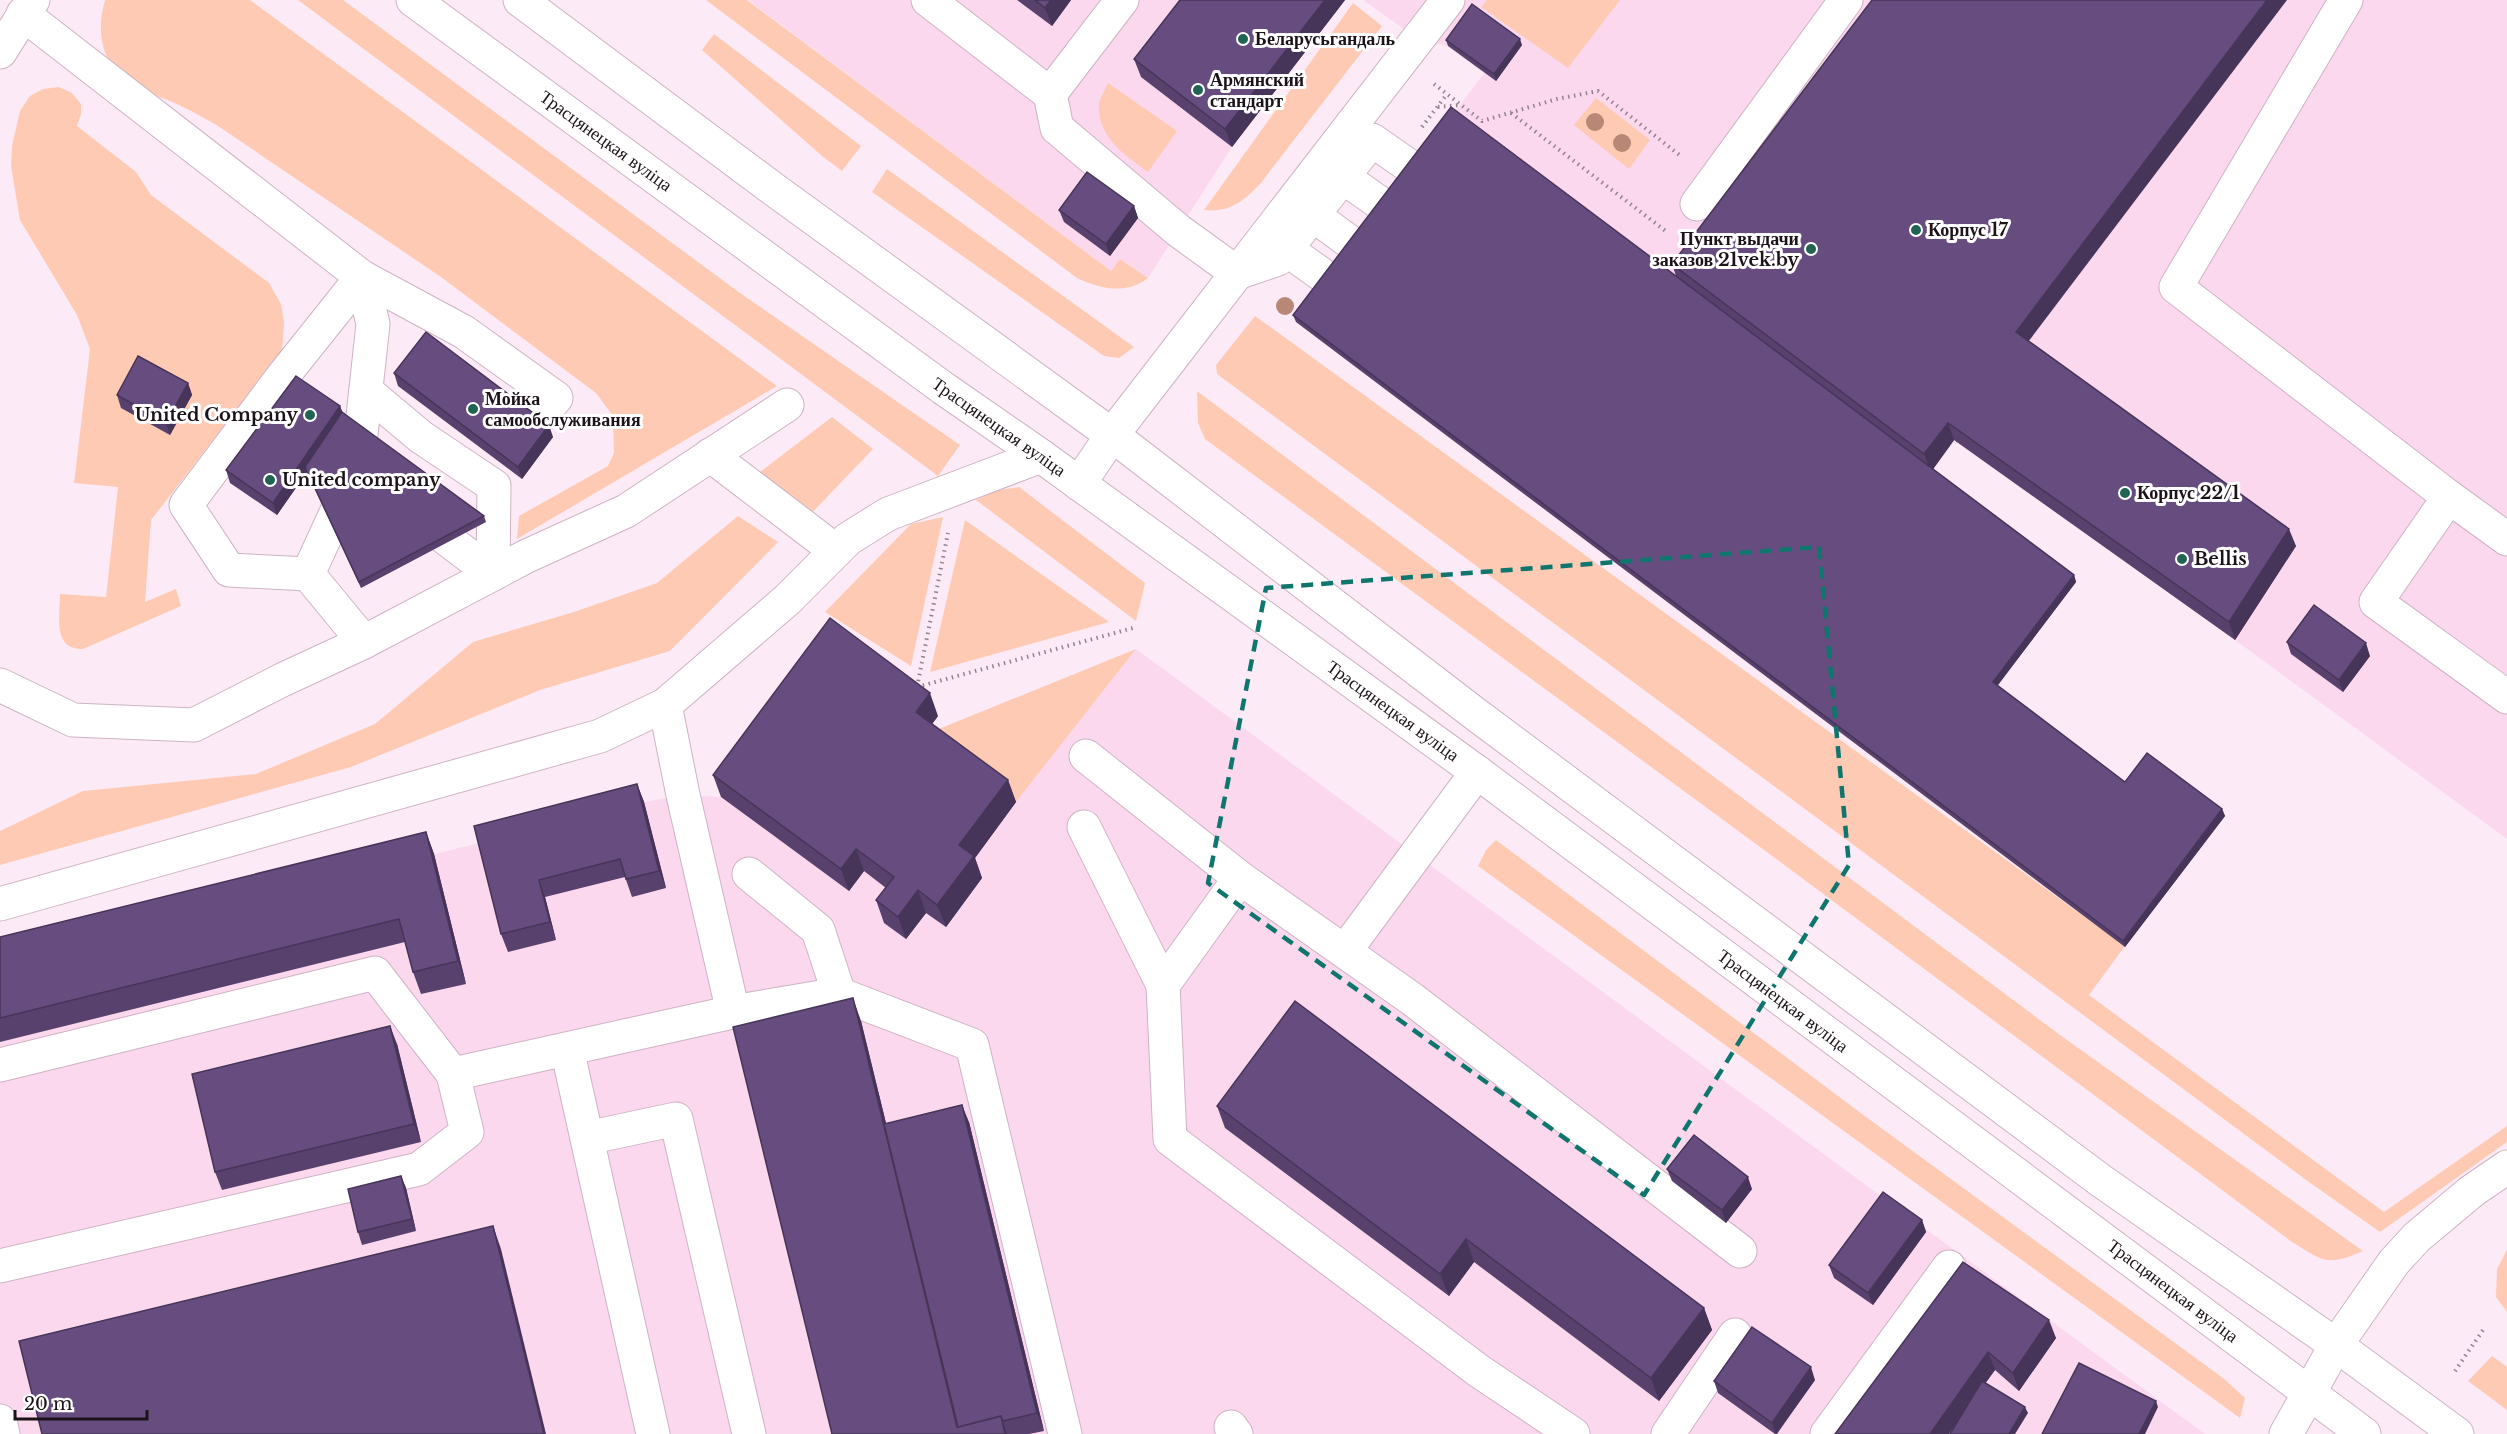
<svg xmlns="http://www.w3.org/2000/svg" width="2507" height="1434" font-family="'Libre Baskerville',serif">
	<rect width="100%" height="100%" fill="#fcebf6"/>
	<!-- built -->
	<g fill="#fbd8ee">
		<polygon points="748,0 1345,0 1232,147 1148,278 1120,259 1111,271"/>
		<polygon points="1363,0 2507,0 2507,839 2235,640 1955,441 1931,472 1454,113 1484,73 1448,46 1418,39"/>
		<polygon points="838,641 938,716 924,734 1016,802 1136,649 2205,1434 0,1434 0,962 644,802 683,795 721,797"/>
	</g>
	<!-- green -->
	<g fill="#ffcab3">
		<path d="M105,0h145l527,386 -260,153 2,-23 89,-50 6,-13 -1,-37 -17,-23 -155,-116 -223,-151c-11,-6 -22,-13 -33,-18 -20,-11 -55,-19 -70,-38 -16,-20 -17,-46 -10,-70z"/>
		<polygon points="298,0 343,0 740,293 960,445 938,476"/>
		<path d="M706,0h41l364,271 9,-12 28,19c-22,17 -48,11 -71,0z"/>
		<polygon points="1487,0 1620,0 1568,68 1481,7"/>
		<path d="M1353,3l29,23 -122,158c-16,17 -31,29 -56,26z"/>
		<polygon points="714,34 861,146 842,171 822,156 702,50"/>
		<path d="M1108,83l69,48 -29,41c-22,-16 -51,-35 -49,-67 1,-7 6,-15 9,-22z"/>
		<path d="M59,87l13,6 9,11v10l-4,12 59,46 15,23 118,88 12,21 3,19 -2,28 -131,169 -6,82 31,-13 5,17 -98,43c-31,1 -23,-33 -23,-55l46,3 12,-110 -44,-4 16,-134 -13,-34 -57,-95 -9,-54 1,-20 8,-35 10,-15 13,-7z"/>
		<polygon points="1596,98 1650,140 1629,169 1574,125"/>
		<polygon points="887,169 1134,347 1119,358 1104,356 872,192"/>
		<polygon points="1255,316 2125,946 2089,995 2384,1212 2507,1126 2507,1142 2380,1232 2309,1182 1217,374 1216,365"/>
		<path d="M1197,391l863,644 303,216c-36,16 -40,10 -71,-9l-536,-398 -551,-405 -7,-16z"/>
		<polygon points="832,417 873,449 807,518 756,475"/>
		<polygon points="1019,487 1145,583 1136,621 976,500 998,490"/>
		<polygon points="738,516 778,542 670,651 540,690 351,767 0,865 0,831 83,791 256,774 375,724 473,642 577,611 657,583"/>
		<polygon points="943,517 911,666 825,612 911,524"/>
		<polygon points="965,520 1109,622 930,672"/>
		<polygon points="1136,649 1016,802 924,735"/>
		<polygon points="1496,840 1858,1111 2223,1378 2245,1398 2240,1418 1478,866 1486,850"/>
		<polygon points="2507,1250 2507,1312 2496,1297 2497,1269"/>
		<polygon points="2492,1356 2507,1367 2507,1410 2468,1381"/>
	</g>
	<g fill="none" stroke-linecap="round" stroke-linejoin="round">
		<defs>
			<g id="minor">
				<polyline points="928,0 1050,94 1057,128 1179,231 1237,273 1278,259 1372,140 1412,168"/>
				<polyline points="2346,0 2176,287 2449,497 2507,539"/>
				<polyline points="23,14 362,277 464,332 556,398 534,422"/>
				<polyline points="0,52 33,0"/>
				<polyline points="1050,94 1122,0"/>
				<polyline points="1343,177 1384,206"/>
				<polyline points="1697,204 1846,0"/>
				<polyline points="1313,215 1354,245"/>
				<polyline points="1286,249 1328,279"/>
				<polyline points="366,391 421,437 494,486 493,574"/>
				<polyline points="710,455 836,551"/>
				<polyline points="357,471 373,324 362,277"/>
				<polyline points="1079,484 1112,435 1448,0"/>
				<polyline points="2449,497 2376,602 2507,697"/>
				<polyline points="342,500 308,574 364,642"/>
				<polyline points="415,515 493,574"/>
				<polyline points="308,574 229,570 186,505 283,376 362,277"/>
				<polyline points="0,685 73,720 194,725 282,680 364,642 527,556 626,511 787,405"/>
				<polyline points="665,705 683,795 733,1012"/>
				<polyline points="1086,756 1240,878"/>
				<polyline points="1084,827 1163,985"/>
				<polyline points="749,874 818,930 839,994 972,1045 1065,1434"/>
				<polyline points="0,904 600,736 665,705 787,600 848,539 888,514 1041,456"/>
				<polyline points="1345,951 1477,772"/>
				<polyline points="567,1049 653,1434"/>
				<polyline points="0,1065 375,973 453,1074 733,1012 839,994"/>
				<polyline points="587,1138 676,1119 749,1434"/>
				<polyline points="0,1266 419,1169 467,1132 453,1074"/>
				<polyline points="0,1421 3,1434"/>
				<polyline points="1231,1427 1236,1434"/>
				<polyline points="1573,1434 1479,1371 1170,1139 1163,985 1240,878 1412,999 1740,1251"/>
				<polyline points="1668,1434 1735,1335"/>
				<polyline points="1827,1434 1949,1267"/>
				<polyline points="2286,1434 2336,1345 2394,1262 2417,1237 2472,1191 2507,1167"/>
			</g>
			<g id="major">
				<polyline points="413,0 943,388 1041,456 1477,772 2364,1434"/>
				<polyline points="520,0 776,191 1112,435 1474,713 2100,1180 2336,1345 2457,1434"/>
			</g>
		</defs>
		<!-- minor casing -->
		<use href="#minor" stroke="#ceb3c4" stroke-width="35"/>
		<!-- major casing -->
		<use href="#major" stroke="#ceb3c4" stroke-width="35"/>
		<!-- path -->
		<g stroke="#92848d" stroke-width="4" stroke-dasharray="1.5 4.5" stroke-linecap="butt">
			<polyline points="1434,84 1482,121 1557,99 1598,91 1682,157"/>
			<polyline points="1438,107 1460,105"/>
			<polyline points="1511,113 1667,232"/>
			<polyline points="1422,127 1447,94"/>
			<polyline points="917,687 1133,628"/>
			<polyline points="917,687 948,533"/>
			<polyline points="2455,1371 2483,1330"/>
		</g>
		<!-- minor -->
		<use href="#minor" stroke="#fff" stroke-width="33"/>
		<!-- major -->
		<use href="#major" stroke="#fff" stroke-width="33"/>
	</g>
	<!-- trees -->
	<g fill="#b88775">
		<circle cx="1595" cy="122" r="9"/>
		<circle cx="1622" cy="143" r="9"/>
		<circle cx="1285" cy="306" r="9"/>
	</g>
	<!-- wall -->
	<g fill="#58416d">
		<polygon points="1017,0 1071,0 1052,26"/>
		<polygon points="1180,0 1345,0 1232,147 1141,77 1134,59"/>
		<polygon points="1446,40 1522,45 1496,81 1448,46"/>
		<polygon points="1134,206 1138,218 1110,256 1064,222 1059,210"/>
		<polygon points="1672,264 2029,341 2296,546 2235,640 1954,440 1933,469 2074,575 2076,582 1997,686 2125,782 2222,809 2225,816 2125,947 1296,322 1293,315 1676,276"/>
		<polygon points="394,373 553,437 522,479 398,386"/>
		<polygon points="188,383 192,395 170,435 121,408 117,395"/>
		<polygon points="340,406 342,412 484,516 486,522 361,588 307,472 277,515 230,483 226,470"/>
		<polygon points="2287,642 2370,656 2343,692 2291,654"/>
		<polygon points="938,716 932,724 1008,780 1016,802 975,858 982,878 946,927 926,913 906,939 884,923 876,900 886,888 864,871 849,891 721,797 713,775"/>
		<polygon points="637,784 644,802 666,888 632,897 625,877 545,897 556,940 508,952 501,934 474,826"/>
		<polygon points="426,832 434,854 466,984 421,994 413,972 405,942 0,1042 0,937"/>
		<polygon points="861,1021 886,1123 969,1122 1044,1431 1029,1434 832,1434"/>
		<polygon points="397,1044 421,1142 222,1190 215,1172"/>
		<polygon points="1217,1106 1704,1308 1712,1330 1659,1401 1474,1262 1449,1296 1225,1128"/>
		<polygon points="1667,1169 1752,1189 1726,1223 1672,1181"/>
		<polygon points="401,1176 406,1188 416,1231 362,1245 358,1232"/>
		<polygon points="1922,1220 1926,1232 1873,1305 1834,1278 1829,1265"/>
		<polygon points="1963,1262 2056,1338 2019,1391 1995,1370 1985,1383 2028,1413 1957,1423"/>
		<polygon points="1815,1380 1777,1434 1775,1434 1718,1393 1714,1381"/>
	</g>
	<!-- shaded-wall -->
	<g fill="#473559">
		<polygon points="1051,0 1071,0 1052,26 1045,8"/>
		<polygon points="1325,0 1345,0 1232,147 1225,129"/>
		<polygon points="2267,0 2287,0 2022,350 2016,332"/>
		<polygon points="1520,39 1522,45 1496,81 1494,74"/>
		<polygon points="1134,206 1138,218 1110,256 1106,244"/>
		<polygon points="188,383 192,395 170,435 166,423"/>
		<polygon points="340,406 345,418 305,467 307,472 277,515 273,503"/>
		<polygon points="1948,423 1954,440 1931,472 1924,454"/>
		<polygon points="549,425 553,437 522,479 518,467"/>
		<polygon points="2289,529 2296,546 2235,640 2229,622"/>
		<polygon points="2074,575 2076,582 1995,689 1993,682"/>
		<polygon points="2366,643 2370,656 2343,692 2339,680"/>
		<polygon points="930,693 938,716 924,735 916,712"/>
		<polygon points="1008,780 1016,802 975,858 982,878 946,927 937,905 959,845"/>
		<polygon points="637,784 644,802 666,888 659,871"/>
		<polygon points="2222,809 2225,816 2125,947 2123,941"/>
		<polygon points="426,832 434,854 466,984 458,961"/>
		<polygon points="856,849 864,871 849,891 841,869"/>
		<polygon points="539,880 545,897 556,940 550,922"/>
		<polygon points="918,890 926,913 906,939 898,917"/>
		<polygon points="853,998 861,1021 961,1431 959,1432"/>
		<polygon points="390,1026 397,1044 421,1142 414,1124"/>
		<polygon points="962,1105 969,1122 1044,1431 1037,1413"/>
		<polygon points="401,1176 406,1188 416,1231 412,1219"/>
		<polygon points="1748,1177 1752,1189 1726,1223 1722,1210"/>
		<polygon points="1922,1220 1926,1232 1873,1305 1868,1293"/>
		<polygon points="493,1226 501,1249 546,1434 544,1434"/>
		<polygon points="1466,1239 1474,1262 1449,1296 1440,1274"/>
		<polygon points="1704,1308 1712,1330 1659,1401 1651,1378"/>
		<polygon points="2049,1320 2056,1338 2019,1391 2013,1373"/>
		<polygon points="1988,1352 1995,1370 1949,1434 1930,1434"/>
		<polygon points="1811,1367 1815,1380 1776,1434 1772,1423"/>
		<polygon points="2156,1401 2158,1407 2145,1434 2139,1434"/>
		<polygon points="2025,1407 2028,1413 2015,1434 2009,1434"/>
		<polygon points="1001,1416 1007,1434 1005,1434"/>
	</g>
	<!-- building -->
	<g fill="#664c7f" stroke="#473559" stroke-width="1.5">
		<polygon points="1035,0 1051,0 1045,8"/>
		<polygon points="1180,0 1325,0 1225,129 1134,59"/>
		<polygon points="1872,0 2267,0 2016,332 2289,529 2229,622 1948,423 1924,454 1672,264"/>
		<polygon points="1472,4 1520,39 1494,74 1446,40"/>
		<polygon points="1451,107 2074,575 1993,682 2125,782 2147,753 2222,809 2123,941 1293,315"/>
		<polygon points="1087,172 1134,206 1106,244 1059,210"/>
		<polygon points="426,332 549,425 518,467 394,373"/>
		<polygon points="138,356 188,383 166,423 117,395"/>
		<polygon points="296,376 340,406 273,503 226,470"/>
		<polygon points="342,412 484,516 359,582 305,467"/>
		<polygon points="2314,605 2366,643 2339,680 2287,642"/>
		<polygon points="830,618 930,693 916,712 1008,780 959,845 974,856 937,905 918,890 898,917 876,900 894,877 856,849 841,869 713,775"/>
		<polygon points="637,784 659,871 626,879 620,859 539,880 550,922 501,934 474,826"/>
		<polygon points="426,832 458,961 413,972 399,919 0,1018 0,937"/>
		<polygon points="853,998 957,1427 1001,1416 1005,1434 832,1434 733,1027"/>
		<polygon points="1295,1001 1704,1308 1651,1378 1466,1239 1440,1274 1217,1106"/>
		<polygon points="390,1026 414,1124 215,1172 192,1074"/>
		<polygon points="962,1105 1037,1413 1003,1421 1001,1416 958,1427 884,1124"/>
		<polygon points="1694,1135 1748,1177 1722,1210 1667,1169"/>
		<polygon points="401,1176 412,1219 358,1232 348,1189"/>
		<polygon points="1883,1192 1922,1220 1868,1293 1829,1265"/>
		<polygon points="493,1226 544,1434 42,1434 19,1341"/>
		<polygon points="1963,1262 2049,1320 2013,1373 1988,1352 1930,1434 1835,1434"/>
		<polygon points="1752,1327 1811,1367 1772,1423 1714,1381"/>
		<polygon points="2079,1363 2156,1401 2139,1434 2042,1434"/>
		<polygon points="1982,1381 2025,1407 2009,1434 1950,1434"/>
	</g>
	<!-- marked area -->
	<path fill="none" stroke="#0f766e" stroke-width="4.5" stroke-dasharray="12 8" stroke-linejoin="round" d="M1819,547l30,318 -205,330 -436,-312 58,-295z"/>
	<!-- markers -->
	<g fill="#216454" stroke="#fff" stroke-width="2">
		<circle cx="1243" cy="39" r="6"/>
		<circle cx="1198" cy="90" r="6"/>
		<circle cx="1916" cy="230" r="6"/>
		<circle cx="1811" cy="249" r="6"/>
		<circle cx="473" cy="409" r="6"/>
		<circle cx="310" cy="415" r="6"/>
		<circle cx="270" cy="480" r="6"/>
		<circle cx="2125" cy="493" r="6"/>
		<circle cx="2182" cy="559" r="6"/>
	</g>
	<g text-anchor="middle" stroke-width="6" stroke-linejoin="round" paint-order="stroke">
		<!-- poi labels -->
		<g font-size="18" font-weight="bold" fill="#1c1219" stroke="#fff" text-anchor="start">
			<text x="1255" y="45">Беларусьгандаль</text>
			<text x="1210" y="86">Армянский<tspan x="1210" dy="21">стандарт</tspan></text>
			<text x="1928" y="236">Корпус 17</text>
			<text x="1799" y="245" text-anchor="end">Пункт выдачи<tspan x="1799" dy="21">заказов 21vek.by</tspan></text>
			<text x="485" y="405">Мойка<tspan x="485" dy="21">самообслуживания</tspan></text>
			<text x="298" y="421" text-anchor="end">United Company</text>
			<text x="282" y="486">United company</text>
			<text x="2137" y="499">Корпус 22/1</text>
			<text x="2194" y="565">Bellis</text>
		</g>
		<!-- street labels -->
		<g font-size="18" fill="#1c1219" stroke="#fff">
			<text transform="translate(606 141) rotate(36)" y="6">Трасцянецкая вуліца</text>
			<text transform="translate(999 427) rotate(35)" y="6">Трасцянецкая вуліца</text>
			<text transform="translate(1393 711) rotate(36)" y="6">Трасцянецкая вуліца</text>
			<text transform="translate(1783 1001) rotate(37)" y="6">Трасцянецкая вуліца</text>
			<text transform="translate(2173 1291) rotate(37)" y="6">Трасцянецкая вуліца</text>
		</g>
	</g>
	<!-- scale -->
	<path d="M15 1410v9h132v-9" fill="none" stroke="#1c1219" stroke-width="3"/>
	<text x="24" y="1410" font-size="18" fill="#1c1219" stroke="#ffffff" stroke-width="4.5" paint-order="stroke">20 m</text>
</svg>
